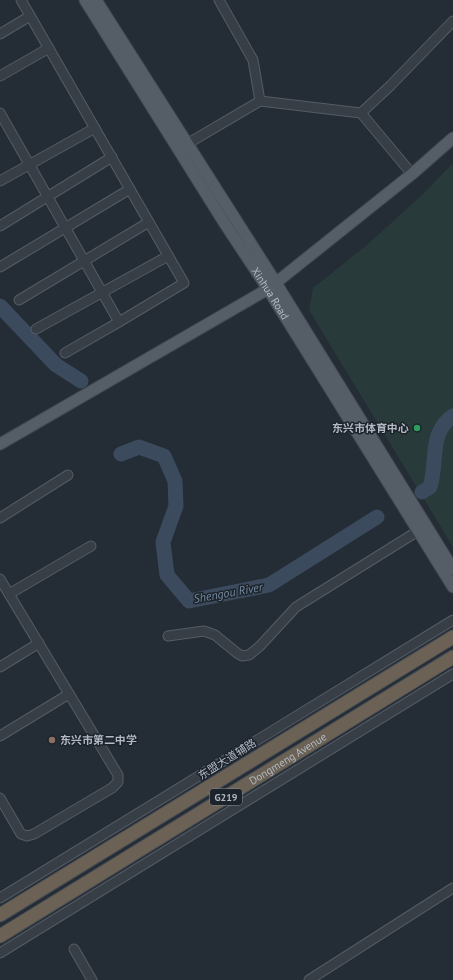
<svg xmlns="http://www.w3.org/2000/svg" width="453" height="980" font-family="'PT Sans','Noto Sans SC',sans-serif">
	<rect width="100%" height="100%" fill="#242c36"/>
	<!-- park -->
	<polygon fill="#283a39" points="453,163 453,547 309,310 313,288 367,245 424,193"/>
	<g fill="none" stroke-linecap="round" stroke-linejoin="round">
		<!-- river -->
		<g stroke="#3b4b5d" stroke-width="15">
			<polyline points="0,306 56,365 81,381"/>
			<polyline points="121,454 139,447 164,456 175,481 176,506 163,542 167,575 189,601 269,585 377,517"/>
			<path d="M422,492l8,-5c8,-24 -2,-54 23,-71"/>
		</g>
		<defs>
			<g id="minor">
				<polyline points="21,0 184,283 119,322 65,353"/>
				<polyline points="219,0 253,60 260,101"/>
				<polyline points="0,34 30,16"/>
				<polyline points="0,76 49,48"/>
				<polyline points="0,113 119,322"/>
				<polyline points="361,113 390,86 453,21"/>
				<polyline points="187,144 260,101 361,113 412,174"/>
				<polyline points="0,181 95,128"/>
				<polyline points="0,226 112,157"/>
				<polyline points="0,267 130,189"/>
				<polyline points="19,300 149,222"/>
				<polyline points="36,329 168,256"/>
				<polyline points="0,518 68,475"/>
				<polyline points="0,579 118,775 118,782 112,788 34,834 27,836 21,834 0,798"/>
				<polyline points="9,594 91,546"/>
				<polyline points="168,636 204,631 215,635 237,653 242,656 249,655 260,646 296,607 418,531"/>
				<polyline points="0,667 39,643"/>
				<polyline points="0,736 69,694"/>
				<polyline points="0,898 453,620"/>
				<polyline points="74,949 92,980"/>
				<polyline points="0,953 453,674"/>
				<polyline points="309,980 453,888"/>
			</g>
			<g id="major">
				<path id="s1" d="M85,0l140,224 43,65 185,298"/>
				<polyline points="96,0 276,283 453,569"/>
				<polyline points="0,444 268,289 412,174 453,138"/>
			</g>
			<g id="highway">
				<polyline points="0,915 453,637"/>
				<path id="s2" d="M0,936l453,-279"/>
			</g>
		</defs>
		<!-- minor casing -->
		<use href="#minor" stroke="#555c64" stroke-width="11"/>
		<!-- major casing -->
		<use href="#major" stroke="#404750" stroke-width="13"/>
		<!-- highway casing -->
		<use href="#highway" stroke="#424951" stroke-width="15"/>
		<!-- minor -->
		<use href="#minor" stroke="#373e46" stroke-width="9"/>
		<!-- major -->
		<use href="#major" stroke="#555d66" stroke-width="11"/>
		<!-- highway -->
		<use href="#highway" stroke="#6b6155" stroke-width="13"/>
	</g>
	<!-- markers -->
	<circle fill="#2e9e5b" stroke="#1c232b" stroke-width="1.5" cx="417" cy="428" r="4"/>
	<circle fill="#8d6e63" stroke="#1c232b" stroke-width="1.5" cx="52" cy="740" r="4"/>
	<g text-anchor="middle" stroke-width="3" stroke-linejoin="round" paint-order="stroke">
		<!-- shield labels -->
		<rect fill="#1c232b" stroke="#858c95" stroke-width="1" x="210" y="789" width="32" height="16" rx="3"/>
		<g font-size="10" font-weight="bold" fill="#b2b9c3">
			<text x="226" y="801">G219</text>
		</g>
		<!-- street labels -->
		<g font-size="11" fill="#b2b9c3" stroke="#1c232b">
			<text dy="4" stroke="none"><textPath href="#s1" startOffset="347">Xinhua Road</textPath></text>
			<text transform="translate(227 759) rotate(-32)" y="4">东盟大道辅路</text>
			<text dy="4" stroke="none"><textPath href="#s2" startOffset="338">Dongmeng Avenue</textPath></text>
		</g>
		<!-- poi labels -->
		<g font-size="11" font-weight="bold" fill="#b2b9c3" stroke="#1c232b" text-anchor="end">
			<text x="409" y="432">东兴市体育中心</text>
			<text x="60" y="744" text-anchor="start">东兴市第二中学</text>
		</g>
		<!-- water labels -->
		<g font-size="12" font-style="italic" fill="#768ba2" stroke="#1c232b">
			<text transform="translate(228 593) rotate(-10)" y="4">Shengou River</text>
		</g>
	</g>
</svg>
